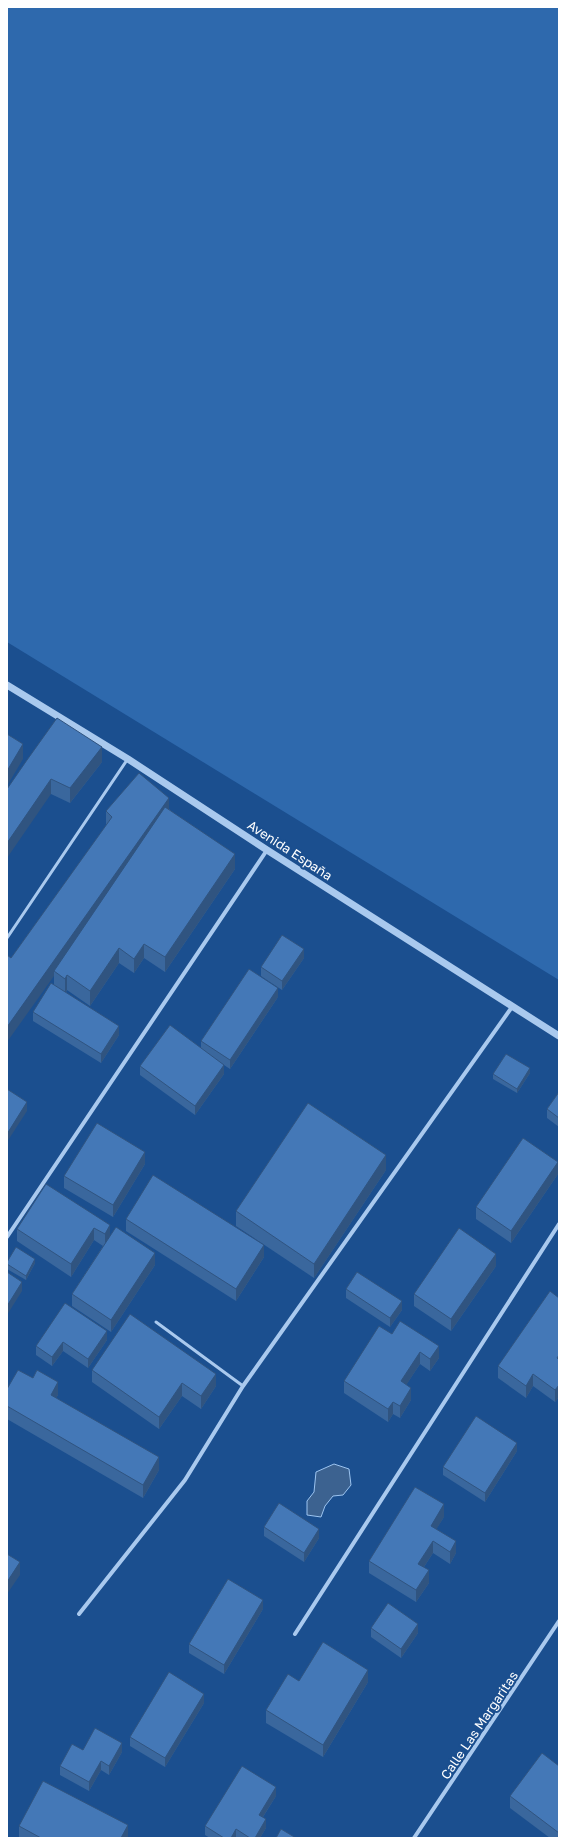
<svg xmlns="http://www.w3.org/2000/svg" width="566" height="1845" font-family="'Golos Text',sans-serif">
	<rect width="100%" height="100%" fill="#1b4f8f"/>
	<!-- green -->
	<polygon fill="#2e69ad" points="7,7 559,7 559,980 7,642"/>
	<!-- water -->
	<polygon fill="#3c6290" stroke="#9cc4f0" points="334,1464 349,1469 351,1485 343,1495 333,1496 325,1506 321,1517 307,1515 307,1501 314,1492 316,1472"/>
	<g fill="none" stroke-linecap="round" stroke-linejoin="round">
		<!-- service -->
		<g stroke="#a9c9ee" stroke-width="3">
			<polyline points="7,938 127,760"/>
			<polyline points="156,1322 243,1386"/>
		</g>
		<!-- minor -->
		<g stroke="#a9c9ee" stroke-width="4">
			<polyline points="7,1237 267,850"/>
			<polyline points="79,1614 185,1480 243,1386 512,1007"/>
			<polyline points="295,1634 559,1224"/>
			<polyline points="414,1838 559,1621"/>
		</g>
		<!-- tertiary -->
		<polyline stroke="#a9c9ee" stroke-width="7" points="7,685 128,759 267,850 559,1036"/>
	</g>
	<!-- wall -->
	<g fill="#3a679d">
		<polygon points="102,762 70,803 51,794 7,789"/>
		<polygon points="169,809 235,869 165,972 144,958 134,973 119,963 90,1006 67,990 66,992 119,1035 101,1063 33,1021 33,1012 54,985 54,976 11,958 106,826 106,811"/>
		<polygon points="304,958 282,990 261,976 261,967"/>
		<polygon points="278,997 230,1069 221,1063 224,1074 195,1115 140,1075 140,1066 201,1048 201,1041"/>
		<polygon points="530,1073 517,1093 493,1079 493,1074"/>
		<polygon points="559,1092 559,1127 547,1118 547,1109"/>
		<polygon points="145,1164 113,1217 64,1188 64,1176"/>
		<polygon points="386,1170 314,1278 236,1226 236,1211"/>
		<polygon points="558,1174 511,1243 476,1219 476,1207"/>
		<polygon points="46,1184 110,1236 155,1265 111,1332 72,1306 72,1294 103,1246 94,1240 71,1277 17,1241 17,1229"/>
		<polygon points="126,1219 264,1257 236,1301 126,1231"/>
		<polygon points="7,1262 35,1263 26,1280 7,1269"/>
		<polygon points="496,1266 451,1331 414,1306 414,1294"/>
		<polygon points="346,1289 402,1310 390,1327 346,1298"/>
		<polygon points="559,1298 559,1397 555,1402 533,1386 526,1398 498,1378 498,1366"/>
		<polygon points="107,1331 107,1340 88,1368 63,1351 52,1366 36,1355 36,1346"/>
		<polygon points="392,1334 439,1358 430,1371 420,1364 406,1385 411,1400 400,1418 393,1414 388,1422 344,1393 344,1381"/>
		<polygon points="92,1370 216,1386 201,1409 182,1396 159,1429 92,1382"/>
		<polygon points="7,1389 58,1395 56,1398 159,1470 143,1498 7,1419"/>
		<polygon points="517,1451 485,1502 443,1475 443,1467"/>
		<polygon points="444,1517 436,1529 456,1553 450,1564 433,1553 424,1567 429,1583 416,1602 369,1573 369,1561"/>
		<polygon points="264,1527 319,1538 304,1562 264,1536"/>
		<polygon points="263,1609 224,1674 189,1653 189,1644"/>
		<polygon points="371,1628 418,1633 401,1658 371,1637"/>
		<polygon points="368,1682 323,1757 266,1723 266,1710"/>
		<polygon points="204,1703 165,1767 130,1746 130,1737"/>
		<polygon points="83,1750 122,1752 109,1775 101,1770 89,1791 60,1775 60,1766"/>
		<polygon points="559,1766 559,1838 550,1838 510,1808 510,1796"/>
		<polygon points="276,1796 263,1817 266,1828 260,1838 210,1838 205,1835 205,1826"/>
		<polygon points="19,1826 128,1838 19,1838"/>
	</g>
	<!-- shaded-wall -->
	<g fill="#305480">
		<polygon points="23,744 23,759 7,786 7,771"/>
		<polygon points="102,747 102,762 70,803 70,788"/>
		<polygon points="51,779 51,794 7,858 7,843"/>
		<polygon points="169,798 169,813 54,971 54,976 7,1042 7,1027"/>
		<polygon points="235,854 235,869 165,972 165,957"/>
		<polygon points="144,944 144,958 134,973 134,959"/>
		<polygon points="119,948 119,963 90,1006 90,991"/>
		<polygon points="304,949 304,958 282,990 282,981"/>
		<polygon points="67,975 67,990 65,994 65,979"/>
		<polygon points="278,988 278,997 230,1069 230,1060"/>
		<polygon points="119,1026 119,1035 101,1063 101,1054"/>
		<polygon points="224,1065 224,1074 195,1115 195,1106"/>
		<polygon points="530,1068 530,1073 517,1093 517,1089"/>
		<polygon points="27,1102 27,1111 7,1142 7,1134"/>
		<polygon points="145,1152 145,1164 113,1217 113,1205"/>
		<polygon points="386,1155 386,1170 314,1278 314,1264"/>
		<polygon points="558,1162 558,1174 511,1243 511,1231"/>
		<polygon points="110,1225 110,1237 105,1247 105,1234"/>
		<polygon points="94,1228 94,1240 71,1277 71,1264"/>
		<polygon points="264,1245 264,1257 236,1301 236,1289"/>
		<polygon points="155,1253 155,1265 111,1332 111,1320"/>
		<polygon points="496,1254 496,1266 451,1331 451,1319"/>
		<polygon points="35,1259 35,1263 26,1280 26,1276"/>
		<polygon points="22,1282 22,1291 7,1315 7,1306"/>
		<polygon points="402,1301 402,1310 390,1327 390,1318"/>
		<polygon points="107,1331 107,1340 88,1368 88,1359"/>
		<polygon points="63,1342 63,1351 52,1366 52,1357"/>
		<polygon points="439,1346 439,1358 430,1371 430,1359"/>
		<polygon points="420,1352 420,1364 401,1393 401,1381"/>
		<polygon points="216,1374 216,1386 201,1409 201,1396"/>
		<polygon points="533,1374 533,1386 526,1398 526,1386"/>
		<polygon points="58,1382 58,1395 51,1407 51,1395"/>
		<polygon points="182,1383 182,1396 159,1429 159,1417"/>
		<polygon points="559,1385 559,1397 555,1402 555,1390"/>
		<polygon points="411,1388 411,1400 400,1418 400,1406"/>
		<polygon points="393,1402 393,1414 388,1422 388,1409"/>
		<polygon points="517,1443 517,1451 485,1502 485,1493"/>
		<polygon points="159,1457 159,1470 143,1498 143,1485"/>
		<polygon points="444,1504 444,1517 431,1538 431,1526"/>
		<polygon points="319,1529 319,1538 304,1562 304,1553"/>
		<polygon points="433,1541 433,1553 418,1576 418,1564"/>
		<polygon points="456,1541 456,1553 450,1564 450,1552"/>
		<polygon points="20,1562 20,1575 7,1594 7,1582"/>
		<polygon points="429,1570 429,1583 416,1602 416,1590"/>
		<polygon points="263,1600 263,1609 224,1674 224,1665"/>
		<polygon points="418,1624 418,1633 401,1658 401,1649"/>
		<polygon points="368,1670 368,1682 323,1757 323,1745"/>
		<polygon points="204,1694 204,1703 165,1767 165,1758"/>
		<polygon points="122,1743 122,1752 109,1775 109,1766"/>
		<polygon points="101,1761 101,1770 89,1791 89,1782"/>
		<polygon points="276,1787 276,1796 259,1823 259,1815"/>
		<polygon points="266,1819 266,1828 260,1838 255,1838"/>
		<polygon points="128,1825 128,1838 121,1838"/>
		<polygon points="236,1829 236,1838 231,1838"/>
	</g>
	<!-- building -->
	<g fill="#4478b7" stroke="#305480">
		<polygon points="57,718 102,747 70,788 51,779 7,843 7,789 27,760"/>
		<polygon points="7,734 23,744 7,771"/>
		<polygon points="139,773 169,798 7,1027 7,955 11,958 112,817 106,811"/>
		<polygon points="165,807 235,854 165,957 144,944 134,959 119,948 90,991 67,975 65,979 54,971"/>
		<polygon points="282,935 304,949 282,981 261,967"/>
		<polygon points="249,969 278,988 230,1060 201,1041"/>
		<polygon points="51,983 119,1026 101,1054 33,1012"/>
		<polygon points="170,1025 224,1065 195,1106 140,1066"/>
		<polygon points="506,1054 530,1068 517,1089 493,1074"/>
		<polygon points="7,1089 27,1102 7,1134"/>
		<polygon points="559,1092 559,1118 547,1109"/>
		<polygon points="308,1103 386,1155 314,1264 236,1211"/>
		<polygon points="97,1123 145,1152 113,1205 64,1176"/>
		<polygon points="523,1138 558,1162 511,1231 476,1207"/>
		<polygon points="153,1175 264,1245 236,1289 126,1219"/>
		<polygon points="46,1184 110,1225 105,1234 94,1228 71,1264 17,1229"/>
		<polygon points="116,1227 155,1253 111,1320 72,1294"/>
		<polygon points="459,1228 496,1254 451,1319 414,1294"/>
		<polygon points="16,1247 35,1259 26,1276 7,1264 7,1262"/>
		<polygon points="7,1272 22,1282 7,1306"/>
		<polygon points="357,1272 402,1301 390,1318 346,1289"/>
		<polygon points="550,1291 559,1298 559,1355 557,1358 559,1360 559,1385 555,1390 533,1374 526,1386 498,1366"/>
		<polygon points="65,1303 107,1331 88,1359 63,1342 52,1357 36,1346"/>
		<polygon points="130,1314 216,1374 201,1396 182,1383 159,1417 92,1370"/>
		<polygon points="400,1321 439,1346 430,1359 420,1352 401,1381 411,1388 400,1406 393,1402 388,1409 344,1381 379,1326 392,1334"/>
		<polygon points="18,1370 33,1378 37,1370 58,1382 51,1395 159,1457 143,1485 7,1406 7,1389"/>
		<polygon points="476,1416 517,1443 485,1493 443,1467"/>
		<polygon points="415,1487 444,1504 431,1526 456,1541 450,1552 433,1541 418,1564 429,1570 416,1590 369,1561"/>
		<polygon points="279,1503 319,1529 304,1553 264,1527"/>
		<polygon points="7,1554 20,1562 7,1582"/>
		<polygon points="228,1579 263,1600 224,1665 189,1644"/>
		<polygon points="388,1603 418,1624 401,1649 371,1628"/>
		<polygon points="323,1642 368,1670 323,1745 266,1710 288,1674 299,1681"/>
		<polygon points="169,1672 204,1694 165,1758 130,1737"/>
		<polygon points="95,1728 122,1743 109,1766 101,1761 89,1782 60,1766 72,1744 83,1750"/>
		<polygon points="542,1753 559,1766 559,1833 510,1796"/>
		<polygon points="242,1766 276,1787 259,1815 266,1819 255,1838 250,1838 236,1829 231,1838 224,1838 205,1826"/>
		<polygon points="43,1781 128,1825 121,1838 41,1838 19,1826"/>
		<polygon points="281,1829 296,1838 276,1838"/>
	</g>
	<g text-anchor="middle" stroke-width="4" stroke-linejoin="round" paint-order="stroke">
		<!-- street labels -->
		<g font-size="13" fill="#fff" stroke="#1b4f8f">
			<text transform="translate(290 850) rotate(33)" y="5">Avenida España</text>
			<text transform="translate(479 1725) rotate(-56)" y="5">Calle Las Margaritas</text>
		</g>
	</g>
	<!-- border -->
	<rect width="566" height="1845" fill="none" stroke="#ffffff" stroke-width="16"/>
</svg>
